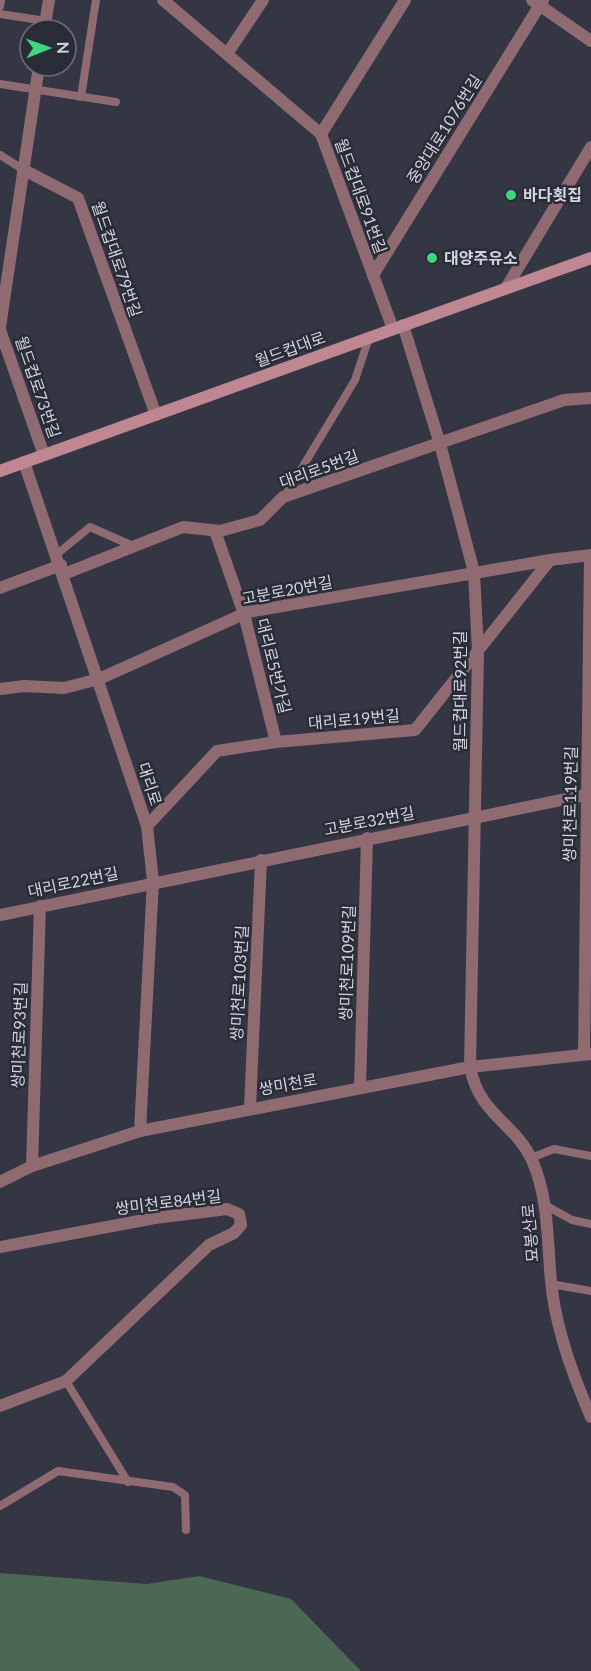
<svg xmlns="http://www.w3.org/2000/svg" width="591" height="1671" font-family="Lato,'Noto Sans KR',sans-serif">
	<rect width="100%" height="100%" fill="#343643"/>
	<!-- forest -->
	<polygon fill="#4c6753" points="0,1573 147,1584 199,1576 291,1599 361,1671 0,1671"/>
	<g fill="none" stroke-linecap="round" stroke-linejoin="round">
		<!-- service -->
		<g stroke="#8f6b71" stroke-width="8">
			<polyline points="0,6 1,0"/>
			<polyline points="0,14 46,21"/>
			<polyline points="0,84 116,102"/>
			<polyline points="81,97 96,0"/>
			<polyline points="0,155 24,170"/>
			<polyline points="285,496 355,380 369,338"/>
			<polyline points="57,554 90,527 133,546"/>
			<polyline points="531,1158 554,1149 591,1156"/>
			<polyline points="545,1205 572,1220 591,1224"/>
			<polyline points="551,1284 591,1291"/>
			<polyline points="66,1381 128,1482"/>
			<polyline points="0,1506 58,1471 173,1487 185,1495 186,1530"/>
		</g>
		<!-- minor -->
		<g stroke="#8f6b71" stroke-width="12">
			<polyline points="163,0 321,134 393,329"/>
			<polyline points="532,0 591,41"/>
			<polyline points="44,30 49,0"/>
			<polyline points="227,54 263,0"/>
			<polyline points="321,134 405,0"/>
			<polyline points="24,170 78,198 156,415"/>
			<polyline points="373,275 543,0"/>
			<polyline points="506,288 591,147"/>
			<path d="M403,325l37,119 34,128 4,80 -8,415c9,48 45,56 62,93 17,39 15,80 19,121 4,45 22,95 40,136"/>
			<polyline points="0,327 39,66"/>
			<polyline points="0,330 44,455"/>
			<polyline points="24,462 147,826 153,881 140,1131"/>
			<polyline points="215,531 244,614 276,742"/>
			<polyline points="64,574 183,527 220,531 260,520 283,497 564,400 591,398"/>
			<polyline points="0,588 61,565"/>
			<polyline points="0,689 24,686 64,688 99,679 248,612 550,560 591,555"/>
			<polyline points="147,826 217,751 276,742 415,730 550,560"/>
			<polyline points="0,915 591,794"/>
			<polyline points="584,1054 590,555"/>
			<polyline points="360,1088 367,838"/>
			<polyline points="250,1108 261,860"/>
			<polyline points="32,1166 40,906"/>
			<polyline points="0,1247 155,1218 227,1209 239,1214 241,1225 234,1233 209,1245 66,1381 0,1406"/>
		</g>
		<!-- tertiary -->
		<polyline stroke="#8f6b71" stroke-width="12" points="0,1182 32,1166 140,1131 470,1067 591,1054"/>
		<!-- secondary -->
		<polyline stroke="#bf8792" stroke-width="12" points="0,471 591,258"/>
	</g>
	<!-- markers -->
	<g fill="#3dd77e" stroke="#2a2c38" stroke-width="2">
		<circle cx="511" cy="195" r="6"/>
		<circle cx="432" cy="258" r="6"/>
	</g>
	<g text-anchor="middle" stroke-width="5" stroke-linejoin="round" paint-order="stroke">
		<!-- street labels -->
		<g font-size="16" fill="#d2d4dc" stroke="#2a2c38">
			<text transform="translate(444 129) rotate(-58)" y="6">중앙대로1076번길</text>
			<text transform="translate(361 196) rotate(70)" y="6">월드컵대로91번길</text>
			<text transform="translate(117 259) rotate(71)" y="6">월드컵대로79번길</text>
			<text transform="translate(290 349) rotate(-20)" y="6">월드컵대로</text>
			<text transform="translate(38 387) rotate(71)" y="6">월드컵로73번길</text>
			<text transform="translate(319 469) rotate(-20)" y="6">대리로5번길</text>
			<text transform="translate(287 590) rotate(-11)" y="6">고분로20번길</text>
			<text transform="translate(274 666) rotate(76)" y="6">대리로5번가길</text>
			<text transform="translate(460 691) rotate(-90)" y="6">월드컵대로92번길</text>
			<text transform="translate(354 719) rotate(-5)" y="6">대리로19번길</text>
			<text transform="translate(150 784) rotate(72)" y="6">대리로</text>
			<text transform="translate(570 804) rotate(-89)" y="6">쌍미천로119번길</text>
			<text transform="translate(369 821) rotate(-11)" y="6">고분로32번길</text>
			<text transform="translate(73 882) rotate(-12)" y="6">대리로22번길</text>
			<text transform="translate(347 963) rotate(-88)" y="6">쌍미천로109번길</text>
			<text transform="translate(239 983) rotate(-87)" y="6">쌍미천로103번길</text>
			<text transform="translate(19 1035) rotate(-88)" y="6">쌍미천로93번길</text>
			<text transform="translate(288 1084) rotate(-10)" y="6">쌍미천로</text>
			<text transform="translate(168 1202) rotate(-7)" y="6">쌍미천로84번길</text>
			<text transform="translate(530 1233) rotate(-95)" y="6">묘봉산로</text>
		</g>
		<!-- poi labels -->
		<g font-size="16" font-weight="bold" fill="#d2d4dc" stroke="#2a2c38" text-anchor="start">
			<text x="523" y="201">바다횟집</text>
			<text x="444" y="264">대양주유소</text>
		</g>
	</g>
	<!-- north arrow -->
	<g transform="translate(48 48) rotate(89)"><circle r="28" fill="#2a2c38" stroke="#6d6f7a" stroke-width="1.5"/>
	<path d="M0-4.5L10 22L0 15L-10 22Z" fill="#3dd77e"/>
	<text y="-9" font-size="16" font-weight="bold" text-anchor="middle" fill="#d2d4dc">N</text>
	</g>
</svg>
